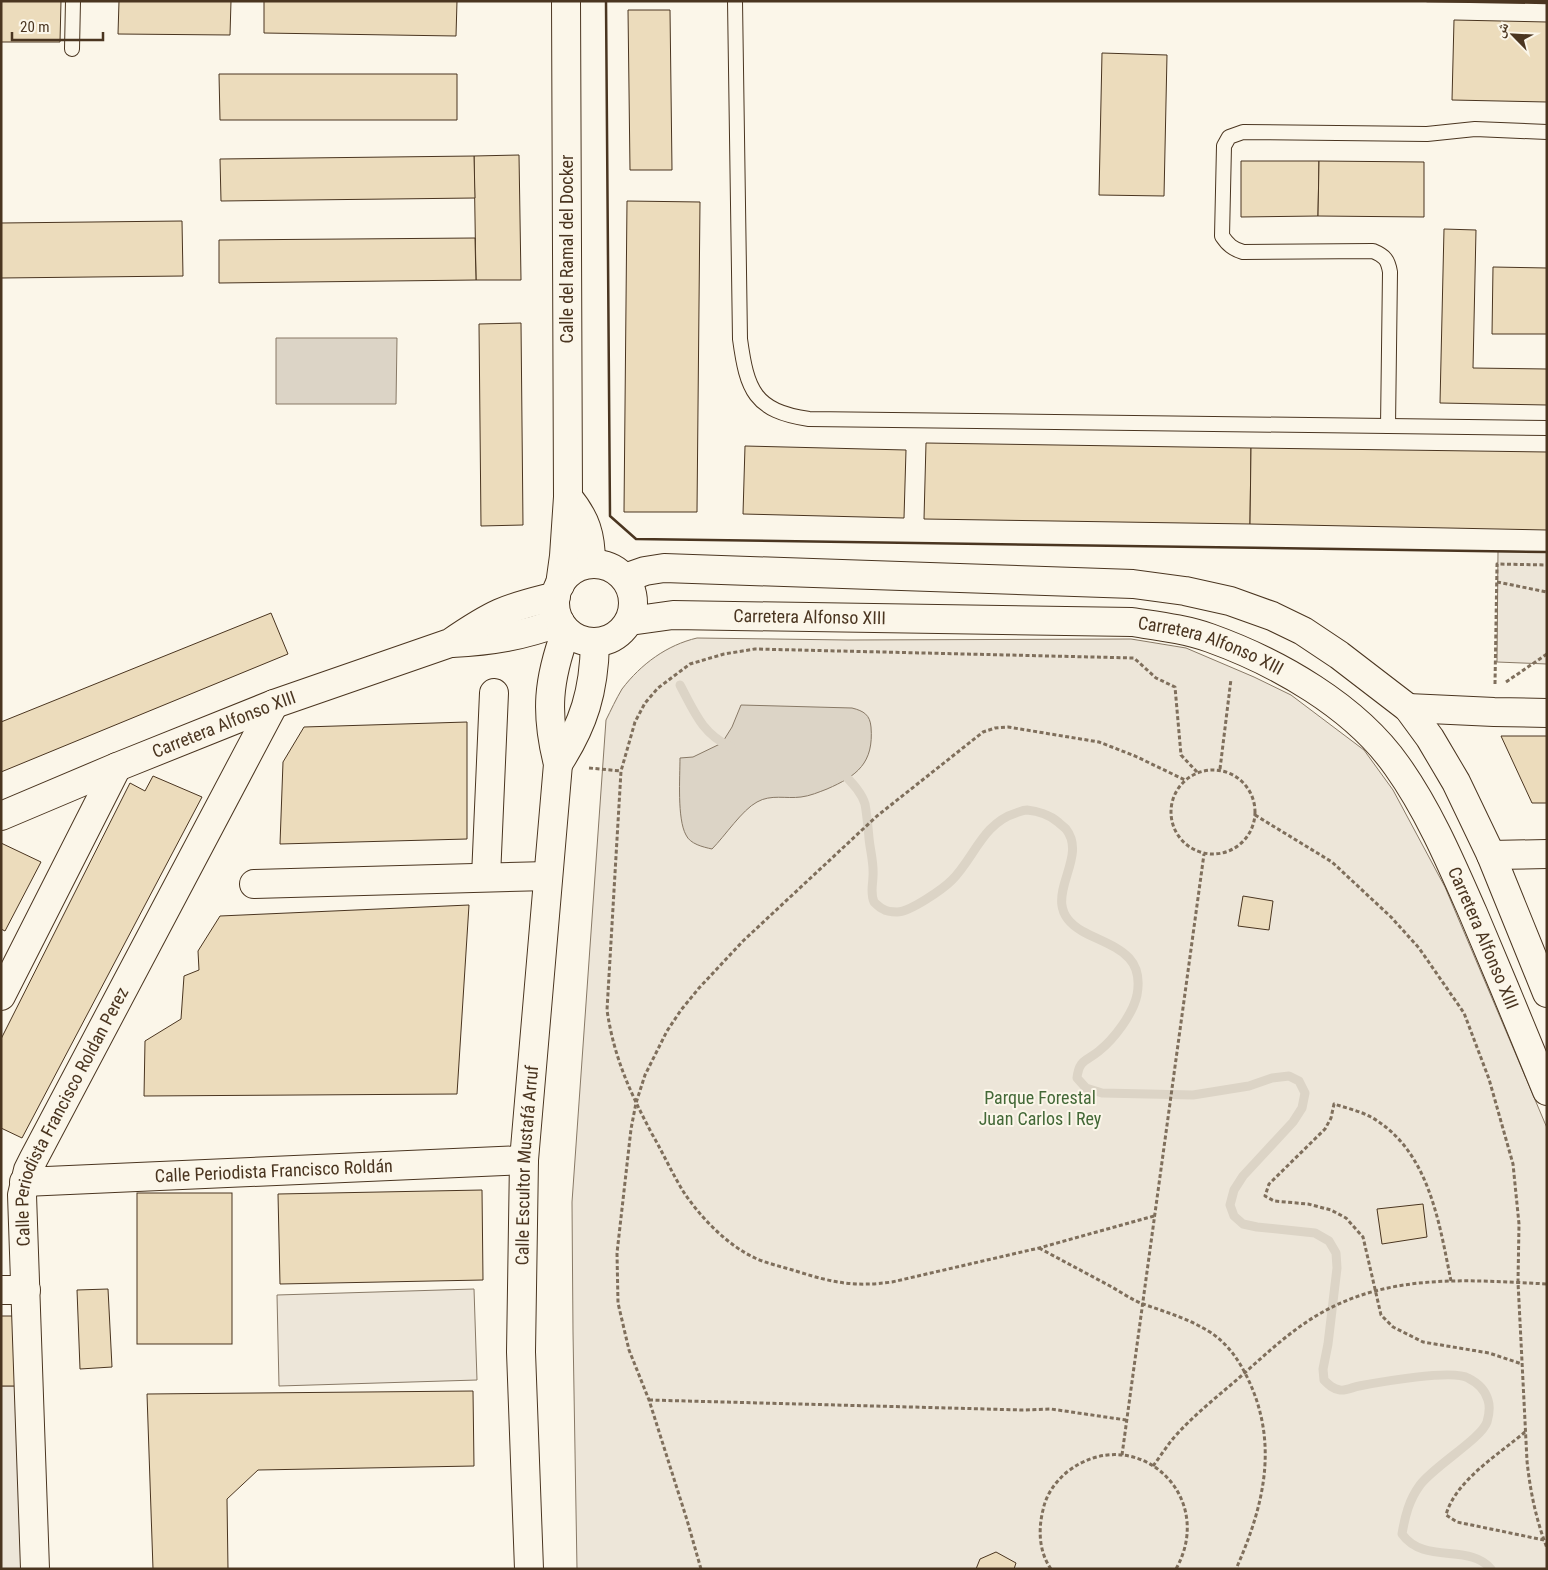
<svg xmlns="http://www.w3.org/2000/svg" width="1548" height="1570" font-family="'Roboto Condensed','Noto Naskh Arabic',sans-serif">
	<rect width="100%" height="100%" fill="#fbf6e9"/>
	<!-- green -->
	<g fill="#ede6d9" stroke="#887966">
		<polygon points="1498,551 1547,552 1547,664 1497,662"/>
		<path d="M697,638l151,2 283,-1 55,9 68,29 37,18 73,55 29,40 52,97 102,241v441h-970l-4,-237 -1,-130 34,-482c5,-10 10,-21 16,-31 19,-25 45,-44 75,-51z"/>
		<polygon points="474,1289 477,1380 279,1386 277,1295"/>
		<polygon points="1,1386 25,1386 23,1569 1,1569"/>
	</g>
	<!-- water -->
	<g fill="#dcd4c6" stroke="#887966">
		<polygon points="276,338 397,338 396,404 276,404"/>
		<path d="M741,705l111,3c12,3 18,7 19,19 3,36 -14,49 -44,62 -8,3 -17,7 -26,8 -15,2 -30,-3 -44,5 -15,8 -32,34 -45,47 -9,-2 -22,-5 -26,-14 -9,-16 -6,-58 -6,-77l13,-1 29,-14 10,-16z"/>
	</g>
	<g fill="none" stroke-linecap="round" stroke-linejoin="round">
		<!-- stream -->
		<g stroke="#dcd4c6" stroke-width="9">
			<path d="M680,685c14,26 22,49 51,62"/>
			<path d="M841,771c9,10 20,20 24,33 2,11 3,23 4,34 1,12 5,25 4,38 0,8 -3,17 1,26 2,2 6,6 9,7 3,2 10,3 14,3 13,0 46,-23 55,-32 22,-22 31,-57 64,-67 3,-1 7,-3 11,-3 10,1 23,5 31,12 2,2 6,5 8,7 25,32 -33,74 16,102 29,16 63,21 55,64 -4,19 -23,44 -38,56 -12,10 -20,8 -22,27l9,10 16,5 91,2 56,-9 23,-8 17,-2 10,5 6,12 -3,15 -9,14 -50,54 -9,14 -4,15 4,11 9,8 14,3 58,6 14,8 7,12 1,15 -9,76 -5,25 1,11c5,5 9,9 16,10 6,1 13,-3 19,-4 21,-4 94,-17 109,-8 10,5 17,11 20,22 2,6 1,15 -1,22 -6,17 -53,44 -67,63 -11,15 -15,31 -18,49 22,31 68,9 89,35"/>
		</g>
	</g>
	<!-- building -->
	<g fill="#ecdcbc" stroke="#4a3520">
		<polygon points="1,1 61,1 60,42 1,42"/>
		<polygon points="119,1 231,1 230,35 118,34"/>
		<polygon points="264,1 457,1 456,36 264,33"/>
		<polygon points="628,10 670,10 672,170 630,170"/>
		<polygon points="1454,20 1547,22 1547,102 1452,100"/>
		<polygon points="1102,53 1167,55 1164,196 1099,195"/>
		<polygon points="219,74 457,74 457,120 220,120"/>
		<polygon points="519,155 521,280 476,280 474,156"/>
		<polygon points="474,156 475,198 221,201 220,159"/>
		<polygon points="1241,161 1319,161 1318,216 1241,217"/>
		<polygon points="1319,161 1424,162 1424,217 1318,216"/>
		<polygon points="627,201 700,202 697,512 624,512"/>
		<polygon points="182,221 183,276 1,278 1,223"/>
		<polygon points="1444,229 1476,230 1473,368 1547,369 1547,405 1440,403"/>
		<polygon points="475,238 476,280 219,283 219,240"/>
		<polygon points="1493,267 1547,268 1547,334 1492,334"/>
		<polygon points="521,323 523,525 481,526 479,324"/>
		<polygon points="926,443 1251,448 1250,524 924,519"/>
		<polygon points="745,446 906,450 904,518 743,514"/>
		<polygon points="1251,448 1547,452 1547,530 1250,524"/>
		<polygon points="271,613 288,654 1,772 1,722"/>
		<polygon points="467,722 467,839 280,844 283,762 304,727"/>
		<polygon points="1501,736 1547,736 1547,803 1532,803"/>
		<polygon points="153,776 202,797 22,1138 1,1128 1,1039 130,783 145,791"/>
		<polygon points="1,843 41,862 5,931 1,929"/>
		<polygon points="1243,896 1273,901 1269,930 1238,926"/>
		<polygon points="469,905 457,1094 144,1096 145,1041 181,1019 184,976 199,970 198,951 220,916"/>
		<polygon points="482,1190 483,1280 280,1284 278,1194"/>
		<rect x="137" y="1193" width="95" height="151"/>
		<polygon points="1423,1204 1427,1237 1382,1244 1377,1209"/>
		<polygon points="108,1289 112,1367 80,1369 77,1290"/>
		<polygon points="1,1316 20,1316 25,1386 1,1386"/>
		<polygon points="473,1391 474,1466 258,1470 227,1499 228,1569 153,1569 147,1394"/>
		<polygon points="996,1552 1016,1563 1014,1569 976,1569 980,1559"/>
	</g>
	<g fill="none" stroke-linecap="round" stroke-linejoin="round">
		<defs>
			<g id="lane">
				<path d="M735,1l5,338c7,51 14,72 69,80l738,9"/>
				<polyline points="72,49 73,1"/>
				<path d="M1388,426l2,-154c-2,-12 -5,-16 -17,-21l-130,1c-10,-3 -15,-7 -21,-16l2,-90 5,-9 14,-5 184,2 48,-5 72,3"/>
			</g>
			<g id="street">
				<path d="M452,643c40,-2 70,-7 108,-21"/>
				<polyline points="1408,708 1494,712 1547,713"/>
				<path d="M558,764c26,-40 36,-73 37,-121"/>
				<path id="s1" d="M1,816l116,-49 157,-63 176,-61c16,-11 32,-22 50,-30 18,-8 37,-12 56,-17"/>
				<polyline points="1491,855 1547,854"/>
				<polyline points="486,877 494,693"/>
				<polyline points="254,884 548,876"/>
				<polyline points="1,996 117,767"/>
				<path id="s2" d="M24,1182l500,-22"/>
				<polyline points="1,1290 26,1290"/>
				<path id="s3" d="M35,1569l-13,-374 6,-25 6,-12 240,-454"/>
				<path id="s4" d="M529,1569l-8,-217 3,-192 34,-396c-13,-51 -10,-84 8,-133"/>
			</g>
			<g id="secondary">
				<path d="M568,497c18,22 23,38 23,66"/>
				<circle cx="594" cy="603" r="39"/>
				<polyline points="625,578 645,571 664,568 1133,584 1185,591 1230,601 1272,616 1303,631 1339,655 1408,708 1430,738 1456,782 1491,855 1547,993"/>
				<polyline points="560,585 564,556 568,497 566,1"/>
				<path id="s5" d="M630,621l43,-6 459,7c26,4 53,7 78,16 67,24 145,68 187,128 32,45 54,97 76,147 25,59 50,119 74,178"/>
			</g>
		</defs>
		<!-- lane casing -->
		<use href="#lane" stroke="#4a3520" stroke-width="16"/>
		<!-- street casing -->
		<use href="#street" stroke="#4a3520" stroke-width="30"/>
		<!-- secondary casing -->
		<use href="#secondary" stroke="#4a3520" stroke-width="30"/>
		<!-- path -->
		<g stroke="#7f6f5c" stroke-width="3" stroke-dasharray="4 2.5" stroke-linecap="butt">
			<polyline points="1497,582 1547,592"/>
			<polyline points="1506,682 1547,654"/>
			<polyline points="1495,684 1497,564 1547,565"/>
			<polyline points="589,768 621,771"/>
			<polyline points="1220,769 1231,679"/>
			<circle cx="1213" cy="812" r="42"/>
			<path d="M1255,815l77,47 59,55 28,31 45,65 25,66 24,85 6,60 -1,58 9,179c3,29 9,59 20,87"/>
			<path d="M1154,1216l-115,32 -147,34c-37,5 -58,1 -93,-10 -15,-5 -31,-8 -44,-14 -28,-13 -55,-41 -72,-67 -11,-18 -20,-38 -31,-57 -22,-42 -38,-76 -45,-124l14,-239 14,-49 10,-19 13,-15 32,-24 34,-10 31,-5 379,9 22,20 19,9 6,68 16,17"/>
			<path d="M1039,1248c24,13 47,25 71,38 11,6 22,14 33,18 23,8 46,15 67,28 18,12 29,28 38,47 31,65 16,127 -12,190"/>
			<path d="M1451,1281c-12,-59 -22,-131 -80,-164 -11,-6 -25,-9 -37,-13l-3,14 -6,11 -56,55 -4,12 9,5 34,3 23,6 15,8 17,19 18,78 12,12 30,15 66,11 33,11"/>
			<polyline points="649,1400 1023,1410 1051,1409 1126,1420"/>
			<path d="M1525,1432c-26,22 -70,49 -79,83l11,7 87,18"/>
			<polyline points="1122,1455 1204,854"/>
			<path d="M1153,1466c6,-8 12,-17 18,-25 20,-24 46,-44 69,-64 26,-23 51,-47 81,-64 70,-40 148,-33 226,-29"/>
			<polyline points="701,1569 687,1520 649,1400 629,1350 618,1303 617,1253 631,1129 636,1103 645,1075 667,1031 681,1010 699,988 743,941 877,816 983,732 995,728 1008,727 1099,742 1135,756 1185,780"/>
			<path d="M1051,1569c-12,-17 -13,-39 -8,-59 3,-15 12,-28 24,-38 67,-52 151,22 109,97"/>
		</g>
		<!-- lane -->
		<use href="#lane" stroke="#fbf6e9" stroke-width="14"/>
		<!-- street -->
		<use href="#street" stroke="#fbf6e9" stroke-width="28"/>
		<!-- secondary -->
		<use href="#secondary" stroke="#fbf6e9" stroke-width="28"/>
		<!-- wall -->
		<g stroke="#4a3520" stroke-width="2.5">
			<polyline points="606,1 610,516 636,539 1547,552"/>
			<polyline points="1427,1 1547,3"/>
		</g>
	</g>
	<g text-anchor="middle" stroke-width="4" stroke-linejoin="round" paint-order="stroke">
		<!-- street labels -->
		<g font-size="18" fill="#4a3520" stroke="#fbf6e9">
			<text transform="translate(567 249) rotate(-90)" y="6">Calle del Ramal del Docker</text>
			<text dy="6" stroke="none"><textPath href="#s5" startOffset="180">Carretera Alfonso XIII</textPath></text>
			<text dy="6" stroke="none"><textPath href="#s5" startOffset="585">Carretera Alfonso XIII</textPath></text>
			<text dy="6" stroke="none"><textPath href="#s1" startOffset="241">Carretera Alfonso XIII</textPath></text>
			<text dy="6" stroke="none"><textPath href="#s5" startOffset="1005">Carretera Alfonso XIII</textPath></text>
			<text dy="6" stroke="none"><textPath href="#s3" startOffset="464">Calle Periodista Francisco Roldan Perez</textPath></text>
			<text dy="6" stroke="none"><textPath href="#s4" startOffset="404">Calle Escultor Mustafá Arruf</textPath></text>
			<text dy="6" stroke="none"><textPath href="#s2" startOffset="250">Calle Periodista Francisco Roldán</textPath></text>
		</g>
		<!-- park labels -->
		<g font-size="18" fill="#436837" stroke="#fbf6e9">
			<text x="1040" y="1104">Parque Forestal<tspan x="1040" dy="21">Juan Carlos I Rey</tspan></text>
		</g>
	</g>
	<!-- border -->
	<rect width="1548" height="1570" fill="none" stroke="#4a3520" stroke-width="5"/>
	<!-- north arrow -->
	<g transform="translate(1513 35) rotate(294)" stroke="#fbf6e9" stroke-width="4" paint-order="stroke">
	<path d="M0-4L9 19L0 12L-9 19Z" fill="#4a3520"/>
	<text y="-8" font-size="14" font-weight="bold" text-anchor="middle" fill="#4a3520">ش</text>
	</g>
	<!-- scale -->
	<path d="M12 32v8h91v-8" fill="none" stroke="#4a3520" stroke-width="2.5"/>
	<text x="20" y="32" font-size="15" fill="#4a3520" stroke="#fbf6e9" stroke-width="4" paint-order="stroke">20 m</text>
</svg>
